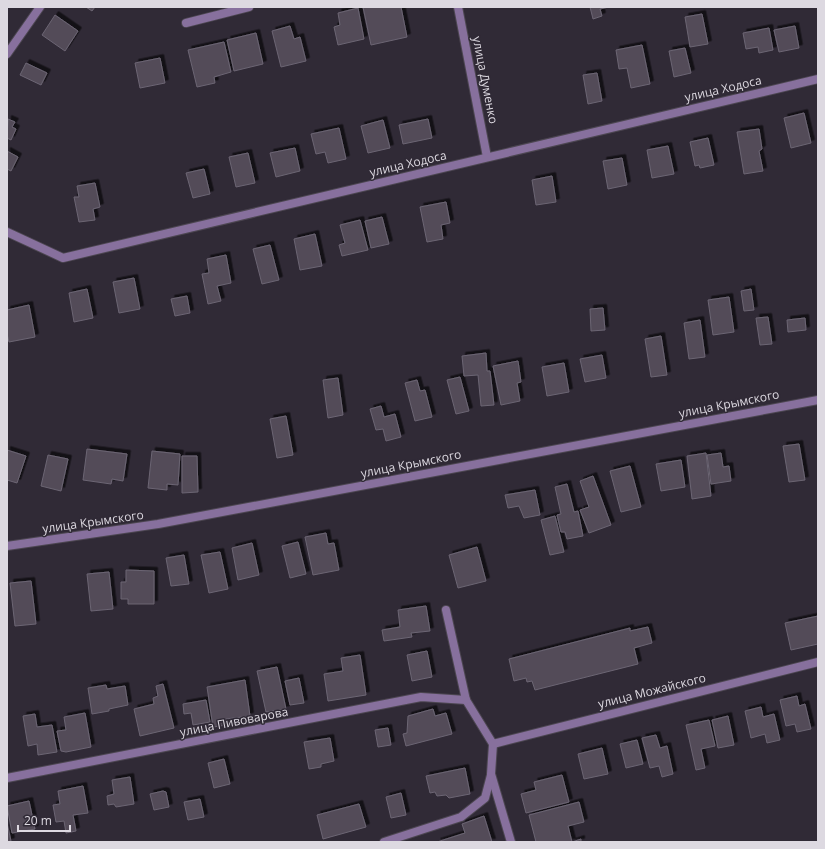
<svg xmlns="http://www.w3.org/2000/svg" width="825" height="849" font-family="'Open Sans',sans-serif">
	<defs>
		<filter id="shadow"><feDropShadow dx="3.5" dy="-3.5" stdDeviation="0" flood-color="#0009"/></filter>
	</defs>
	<rect width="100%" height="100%" fill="#302a36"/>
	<!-- building -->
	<g fill="#524c59" stroke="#6c6573" filter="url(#shadow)">
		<polygon points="86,7 95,7 92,11"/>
		<polygon points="363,7 401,7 407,37 371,45"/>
		<polygon points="590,7 609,7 600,9 602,16 593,19"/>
		<polygon points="358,8 364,39 338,45 334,27 340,25 338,13"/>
		<polygon points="702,14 708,44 690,47 685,17"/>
		<polygon points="55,15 78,31 65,51 42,35"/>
		<polygon points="290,26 294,39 300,37 306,61 281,67 272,31"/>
		<polygon points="795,26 799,48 779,52 774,30"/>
		<polygon points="769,28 773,50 759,53 758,47 746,49 743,33"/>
		<polygon points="256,33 263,64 234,71 227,40"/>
		<polygon points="224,42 231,72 214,77 215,83 197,87 188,50"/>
		<polygon points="642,45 650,84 631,88 627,68 619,69 616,50"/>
		<polygon points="685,48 691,73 674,77 669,51"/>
		<polygon points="160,58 165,83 140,88 135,63"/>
		<polygon points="26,63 47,73 41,85 20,75"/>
		<polygon points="597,73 602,101 588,104 583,75"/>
		<polygon points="804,113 811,143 791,148 784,118"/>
		<polygon points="8,119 15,122 12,127 16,129 11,140 7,138"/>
		<polygon points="428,119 432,138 403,144 399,125"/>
		<polygon points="383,120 390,148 368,153 361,126"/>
		<polygon points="339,128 346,159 328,163 325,152 316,154 311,134"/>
		<polygon points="759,129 762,149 759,151 763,171 744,174 737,132"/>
		<polygon points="708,138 714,165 700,168 699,165 695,166 690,142"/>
		<polygon points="668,146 674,174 652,178 647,150"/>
		<polygon points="295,148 300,171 276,177 270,153"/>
		<polygon points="7,151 18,157 11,171 7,169"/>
		<polygon points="248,153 255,183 236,187 229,157"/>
		<polygon points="622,158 627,185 608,189 603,161"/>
		<polygon points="204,169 210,194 193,198 186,173"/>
		<polygon points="552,176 556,202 536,205 532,180"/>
		<polygon points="95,183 100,207 93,209 95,220 79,222 74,197 79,197 77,186"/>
		<polygon points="446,202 450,223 441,225 443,239 427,242 420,207"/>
		<polygon points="382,217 389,244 371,248 365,221"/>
		<polygon points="360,220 368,250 342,256 339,245 345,243 340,225"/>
		<polygon points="315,234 322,266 300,270 294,239"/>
		<polygon points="270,245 279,280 262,284 253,249"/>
		<polygon points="226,255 231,283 217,286 221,301 208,304 202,274 209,273 207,259"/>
		<polygon points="134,278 140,309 119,313 113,282"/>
		<polygon points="87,289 93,318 74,322 69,293"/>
		<polygon points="751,289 754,310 744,311 741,291"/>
		<polygon points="187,296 190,313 175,316 171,299"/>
		<polygon points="729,297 734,332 713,335 708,300"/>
		<polygon points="29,305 35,337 9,342 7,334 7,310"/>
		<polygon points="603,308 605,330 591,331 590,309"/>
		<polygon points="768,317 772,344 760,345 756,318"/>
		<polygon points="805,318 806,330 788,332 787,320"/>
		<polygon points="700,320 705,357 689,359 684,323"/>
		<polygon points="661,336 667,375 651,377 645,339"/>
		<polygon points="486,353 487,371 490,371 494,405 481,406 478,375 464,376 462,356"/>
		<polygon points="602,355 606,378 585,382 580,359"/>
		<polygon points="518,361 521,382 517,383 520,401 501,405 493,366"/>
		<polygon points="564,363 569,392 547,396 542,367"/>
		<polygon points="460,377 469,411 456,414 447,380"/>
		<polygon points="338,378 343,415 328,418 323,380"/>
		<polygon points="417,380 420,391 425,390 432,417 415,421 405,383"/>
		<polygon points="381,406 384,417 395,414 401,437 386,441 383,429 376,430 370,409"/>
		<polygon points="286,416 293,455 277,458 270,419"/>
		<polygon points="799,444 805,480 789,482 783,446"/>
		<polygon points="87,449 127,454 123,481 112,479 111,484 83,480"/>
		<polygon points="7,450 26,456 17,483 7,480"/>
		<polygon points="152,451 180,454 178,485 167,484 167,490 148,488"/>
		<polygon points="706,453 711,496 692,499 687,456"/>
		<polygon points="721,453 723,467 729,466 731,481 711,484 707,455"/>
		<polygon points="48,455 68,459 61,491 41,486"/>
		<polygon points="182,456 197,456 198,492 182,493"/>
		<polygon points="681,460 685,487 661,491 656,464"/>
		<polygon points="630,466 641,507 621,512 610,471"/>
		<polygon points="593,476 611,525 589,533 580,510 589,507 580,481"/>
		<polygon points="567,484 574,512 578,511 583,536 567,539 565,532 561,532 557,515 561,514 555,487"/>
		<polygon points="535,490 540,515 524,518 519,506 508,508 505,495"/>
		<polygon points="555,516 564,552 550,555 541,520"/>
		<polygon points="326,533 328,544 334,543 339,570 313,575 305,537"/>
		<polygon points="298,542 306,574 290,578 282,546"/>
		<polygon points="252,543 259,575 238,580 232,548"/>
		<polygon points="477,547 486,581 458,588 449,555"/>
		<polygon points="220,552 228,589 209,593 201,555"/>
		<polygon points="184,555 189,584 171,586 166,558"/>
		<polygon points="126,570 154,571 154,604 128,604 128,599 121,599 121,582 126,582"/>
		<polygon points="109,572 113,609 91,611 87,574"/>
		<polygon points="31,581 36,624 15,626 10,583"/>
		<polygon points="426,606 430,631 411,633 412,637 384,641 382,630 400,627 398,610"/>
		<polygon points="818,616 818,644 791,650 785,623"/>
		<polygon points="648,627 652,643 634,648 638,664 535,690 532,681 527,682 526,678 514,681 509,659 630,628 630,631"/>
		<polygon points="427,651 432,677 412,681 407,655"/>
		<polygon points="360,655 366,695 328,701 324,674 343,671 341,658"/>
		<polygon points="277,667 286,709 266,712 257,671"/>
		<polygon points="299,678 304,703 290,705 285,681"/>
		<polygon points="245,680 250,716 226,719 227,725 213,727 207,687"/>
		<polygon points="163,684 174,728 140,736 134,709 154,704 153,698 158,696 156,686"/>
		<polygon points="106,685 107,689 125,686 128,705 109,709 109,711 92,714 88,688"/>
		<polygon points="797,696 799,706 805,704 811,729 797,732 795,724 786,726 780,700"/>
		<polygon points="206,700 210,722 193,725 191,713 184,714 183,704"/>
		<polygon points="761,707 763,717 774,714 780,740 767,743 765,734 751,738 745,711"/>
		<polygon points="433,709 435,716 446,713 452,734 406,746 403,734 407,733 408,716"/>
		<polygon points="85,713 91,747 66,752 61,751 57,731 66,730 64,717"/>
		<polygon points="35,714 37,727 52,725 57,752 38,755 37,744 28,746 23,716"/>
		<polygon points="728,716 734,745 718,748 712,720"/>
		<polygon points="709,720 715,746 701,749 705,768 696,770 686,725"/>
		<polygon points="388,728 391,745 378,747 375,730"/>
		<polygon points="656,735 660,748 667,746 673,774 662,777 659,766 650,768 642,738"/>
		<polygon points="330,738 334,761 321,764 321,767 309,769 304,742"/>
		<polygon points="637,740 643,764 626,768 620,744"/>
		<polygon points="602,748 608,774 584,779 578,754"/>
		<polygon points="224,759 230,784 214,788 208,763"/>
		<polygon points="465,768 470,794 449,798 446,795 437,796 435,792 430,793 426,776"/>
		<polygon points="562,775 569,802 526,813 521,794 536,790 534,782"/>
		<polygon points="130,777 134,804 116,807 114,804 108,805 107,796 114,794 112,780"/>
		<polygon points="83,786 88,813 73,815 76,831 66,833 64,821 56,822 53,805 60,804 58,791"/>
		<polygon points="163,791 166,792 169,807 154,810 150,794"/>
		<polygon points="401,793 406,815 391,818 386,797"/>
		<polygon points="200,799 204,817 188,820 184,802"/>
		<polygon points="29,801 35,829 12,833 7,806"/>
		<polygon points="579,802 584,822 568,826 572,842 581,839 581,842 536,842 529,815"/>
		<polygon points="359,804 366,827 323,839 317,815"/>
		<polygon points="484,816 492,842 437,842 465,833 462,824"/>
		<polygon points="7,823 11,841 8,842 7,842"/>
	</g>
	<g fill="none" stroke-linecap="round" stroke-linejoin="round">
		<defs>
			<g id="minor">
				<polyline points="458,7 487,157"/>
				<polyline points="186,23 249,7"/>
				<polyline points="7,54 40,7"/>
				<polyline points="7,232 63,258 818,79"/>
				<polyline points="7,546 158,524 818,400"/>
				<polyline points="446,610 466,700 493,744 491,774 511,842"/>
				<polyline points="493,744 818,662"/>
				<polyline points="7,778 421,697 466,700"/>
				<polyline points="384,842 461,817 485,798 491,775"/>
			</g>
		</defs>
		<!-- minor casing -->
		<use href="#minor" stroke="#4c4651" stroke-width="10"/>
		<!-- minor -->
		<use href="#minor" stroke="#87709d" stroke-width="8"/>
	</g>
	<g text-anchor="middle" stroke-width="3" stroke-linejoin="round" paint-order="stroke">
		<!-- street labels -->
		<g font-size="12" fill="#ddd9e1" stroke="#302a36">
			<text transform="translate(485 80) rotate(79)" y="4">улица Думенко</text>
			<text transform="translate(723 89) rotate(-13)" y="4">улица Ходоса</text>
			<text transform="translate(408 164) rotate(-13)" y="4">улица Ходоса</text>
			<text transform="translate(729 404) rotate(-11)" y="4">улица Крымского</text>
			<text transform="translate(411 464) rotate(-11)" y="4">улица Крымского</text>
			<text transform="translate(93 522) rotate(-8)" y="4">улица Крымского</text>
			<text transform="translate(652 691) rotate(-14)" y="4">улица Можайского</text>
			<text transform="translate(234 722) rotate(-11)" y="4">улица Пивоварова</text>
		</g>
	</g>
	<!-- border -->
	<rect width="825" height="849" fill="none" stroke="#ddd9e1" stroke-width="16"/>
	<!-- scale -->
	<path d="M18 825v6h52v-6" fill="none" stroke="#ddd9e1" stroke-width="2"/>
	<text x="24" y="825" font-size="12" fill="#ddd9e1" stroke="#302a36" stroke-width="3" paint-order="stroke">20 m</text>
</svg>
